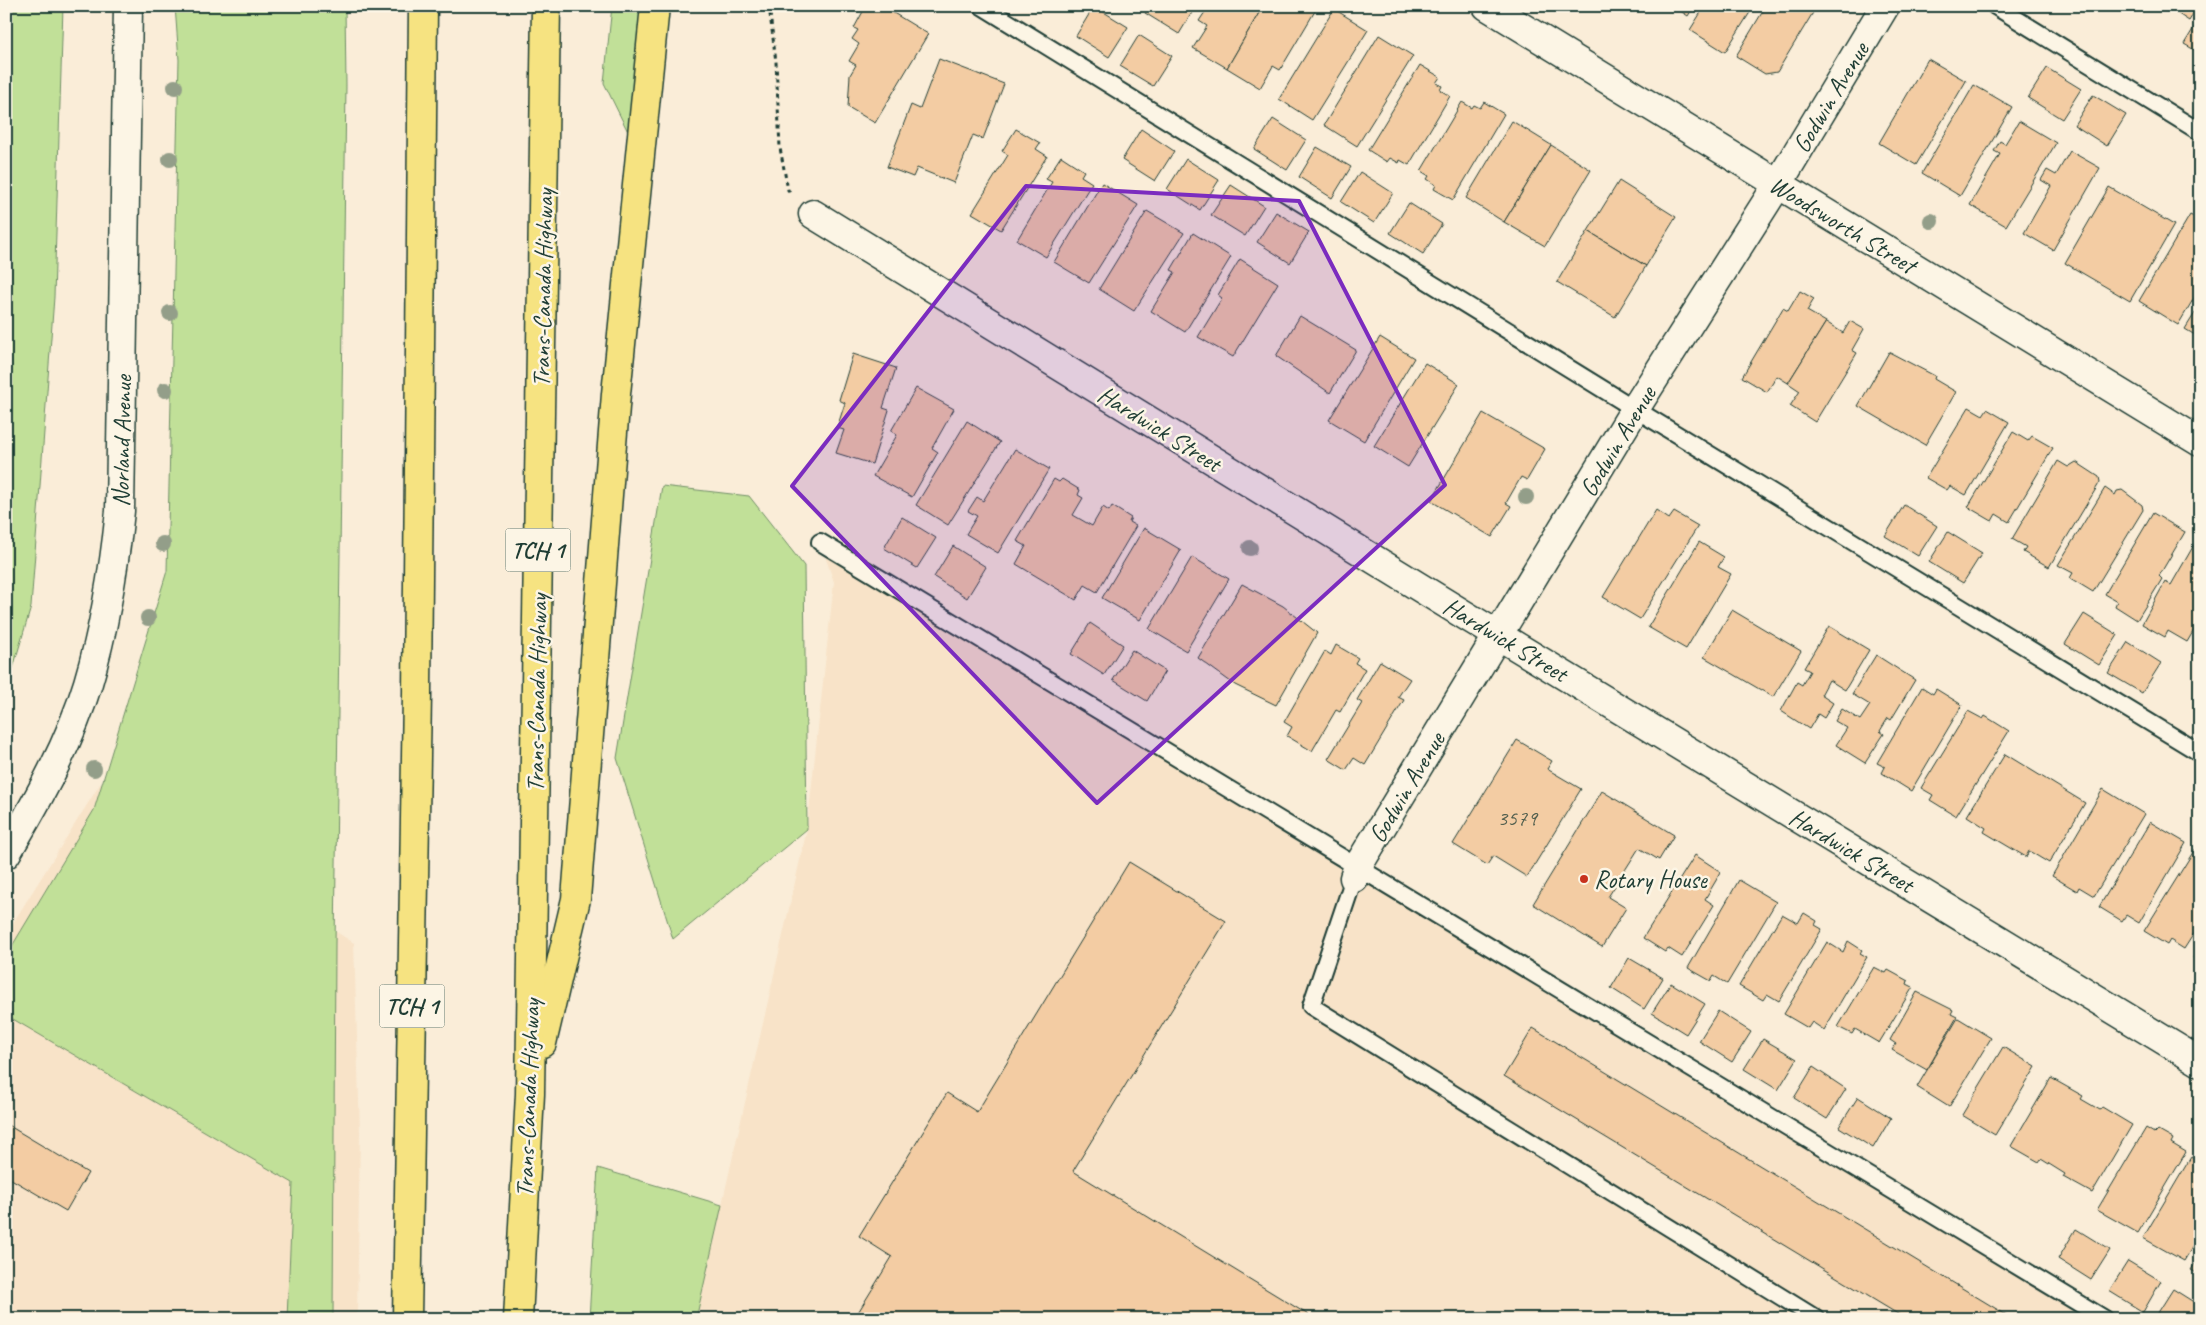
<svg xmlns="http://www.w3.org/2000/svg" width="2206" height="1325" font-family="Caveat,sans-serif">
	<rect width="100%" height="100%" fill="#faedd8"/>
	<filter id="ink" filterUnits="userSpaceOnUse"><feTurbulence type="fractalNoise" baseFrequency=".02" numOctaves="2"/><feDisplacementMap in="SourceGraphic" scale="10" xChannelSelector="R" yChannelSelector="G"/><feConvolveMatrix kernelMatrix="1 2 1 2 8 2 1 2 1" color-interpolation-filters="sRGB"/></filter>
	<g filter="url(#ink)">
		<!-- built -->
		<g fill="#f8e3c8">
			<polygon points="820,542 2105,1319 696,1319 807,829 834,582"/>
			<polygon points="100,784 354,943 360,1132 357,1319 6,1319 6,934"/>
		</g>
		<!-- green -->
		<g fill="#c1e098" stroke="#708e66">
			<polygon points="6,6 63,6 54,297 31,607 6,692"/>
			<polygon points="175,6 345,6 346,85 335,945 333,1319 287,1319 293,1183 6,1015 6,956 94,810 167,571 179,60"/>
			<polygon points="612,6 645,6 632,140 604,83"/>
			<polygon points="662,486 749,496 804,566 807,829 673,939 617,758"/>
			<polygon points="598,1168 722,1205 696,1319 589,1319"/>
		</g>
		<!-- building -->
		<g fill="#f3cca3" stroke="#1f3d34">
			<polygon points="866,6 882,6 928,34 875,123 848,107 850,75 856,65 849,61 859,44 852,39 858,30 854,28"/>
			<polygon points="1094,6 1128,27 1109,57 1076,36"/>
			<polygon points="1149,6 1196,6 1179,34 1145,13"/>
			<polygon points="1209,6 1263,6 1227,68 1193,48 1207,26 1199,21"/>
			<polygon points="1263,6 1318,6 1280,70 1273,66 1260,88 1227,68"/>
			<polygon points="1673,6 1694,6 1688,16"/>
			<polygon points="1705,6 1754,6 1725,52 1690,30"/>
			<polygon points="1766,6 1817,6 1777,72 1765,74 1736,56"/>
			<polygon points="2166,6 2198,6 2189,21"/>
			<polygon points="1334,9 1368,30 1312,120 1279,99"/>
			<polygon points="2200,18 2200,53 2184,44"/>
			<polygon points="1139,35 1172,56 1153,86 1120,66"/>
			<polygon points="1379,35 1413,56 1357,146 1324,125"/>
			<polygon points="939,59 1004,84 983,139 973,135 954,183 917,168 913,177 887,167 911,105 920,109"/>
			<polygon points="1928,59 1966,81 1916,165 1879,143"/>
			<polygon points="1420,65 1440,77 1436,83 1442,86 1440,90 1450,96 1409,165 1400,160 1399,163 1390,158 1387,162 1368,150"/>
			<polygon points="2047,68 2081,89 2062,119 2028,98"/>
			<polygon points="1974,85 2012,107 1960,196 1922,173"/>
			<polygon points="2093,95 2126,115 2107,146 2074,125"/>
			<polygon points="1462,102 1472,108 1474,105 1480,108 1484,102 1504,114 1453,200 1434,189 1436,185 1427,179 1429,176 1421,171"/>
			<polygon points="1273,119 1306,140 1287,170 1254,149"/>
			<polygon points="1512,121 1551,145 1504,222 1466,198"/>
			<polygon points="2019,121 2056,143 2006,226 1970,205 2000,154 1994,151 2000,141 2005,144"/>
			<polygon points="1016,129 1040,143 1036,149 1047,156 1001,230 972,213 1008,155 1002,151"/>
			<polygon points="1141,129 1174,151 1155,181 1122,160"/>
			<polygon points="1551,145 1591,170 1545,246 1504,222"/>
			<polygon points="1317,147 1351,167 1332,198 1299,177"/>
			<polygon points="2070,151 2100,168 2053,250 2024,233 2051,186 2041,180 2047,170 2056,175"/>
			<polygon points="1061,156 1084,171 1081,176 1092,183 1046,257 1017,240 1052,182 1046,179"/>
			<polygon points="1186,159 1219,180 1200,210 1167,189"/>
			<polygon points="1360,172 1393,193 1374,223 1341,202"/>
			<polygon points="1619,181 1676,217 1646,266 1588,231"/>
			<polygon points="1102,183 1138,205 1089,283 1054,262"/>
			<polygon points="1231,185 1264,206 1245,236 1211,215"/>
			<polygon points="2109,187 2174,225 2130,301 2065,263"/>
			<polygon points="1409,203 1442,224 1423,254 1390,233"/>
			<polygon points="1147,211 1184,233 1134,311 1099,289"/>
			<polygon points="1276,212 1309,232 1290,263 1257,242"/>
			<polygon points="2190,215 2200,220 2200,288 2178,325 2139,301"/>
			<polygon points="1588,231 1646,266 1615,317 1557,282"/>
			<polygon points="1193,233 1231,257 1185,332 1151,311 1175,272 1171,270"/>
			<polygon points="1240,259 1278,283 1233,357 1198,337 1222,298 1218,295"/>
			<polygon points="1800,291 1814,299 1807,311 1826,322 1788,383 1777,376 1767,392 1742,377 1783,308 1788,311"/>
			<polygon points="2200,305 2200,338 2185,329"/>
			<polygon points="1300,316 1356,350 1330,393 1276,356"/>
			<polygon points="1850,321 1864,329 1852,350 1857,353 1815,422 1790,406 1800,391 1788,383 1826,322 1843,333"/>
			<polygon points="1380,337 1414,358 1364,441 1329,420"/>
			<polygon points="1889,352 1935,376 1934,379 1956,392 1925,445 1858,406"/>
			<polygon points="853,354 896,368 883,408 889,410 872,464 836,453 844,430 837,428 845,403 839,400"/>
			<polygon points="1425,363 1459,384 1408,467 1374,446"/>
			<polygon points="916,388 954,409 932,448 938,452 912,497 873,476 897,435 891,431"/>
			<polygon points="1969,407 1983,415 1987,409 2009,422 1966,495 1950,486 1947,490 1926,478"/>
			<polygon points="1483,413 1545,449 1527,480 1521,477 1506,503 1511,506 1492,537 1431,501"/>
			<polygon points="967,421 1000,442 948,525 916,505"/>
			<polygon points="2013,432 2028,441 2032,436 2053,448 2009,522 1996,514 1992,521 1968,507"/>
			<polygon points="1015,449 1049,469 998,553 966,534 977,516 968,511 977,497 983,501"/>
			<polygon points="2058,461 2068,467 2076,462 2099,477 2100,482 2049,567 2023,552 2026,547 2012,539"/>
			<polygon points="1054,479 1059,482 1062,479 1080,490 1078,495 1083,498 1073,515 1092,526 1103,507 1109,511 1112,506 1131,518 1129,522 1136,526 1097,592 1085,585 1076,600 1016,564 1026,546 1017,541"/>
			<polygon points="2105,488 2115,495 2117,491 2122,490 2142,505 2143,510 2093,592 2070,578 2073,573 2058,565"/>
			<polygon points="1904,505 1937,526 1918,556 1885,536"/>
			<polygon points="1656,510 1669,519 1674,512 1698,526 1640,619 1603,597"/>
			<polygon points="2153,513 2185,532 2159,576 2162,579 2137,620 2115,606 2117,601 2105,594"/>
			<polygon points="902,517 936,538 917,568 884,548"/>
			<polygon points="1144,528 1181,550 1140,620 1102,598"/>
			<polygon points="1948,532 1982,553 1963,583 1929,562"/>
			<polygon points="2198,538 2200,620 2187,642 2168,631 2165,637 2142,624 2165,582 2171,585"/>
			<polygon points="1699,542 1724,557 1718,567 1731,574 1686,649 1648,627"/>
			<polygon points="953,546 986,567 967,598 934,577"/>
			<polygon points="1192,557 1229,579 1186,651 1149,629"/>
			<polygon points="1242,584 1283,606 1317,633 1276,705 1235,685 1198,658"/>
			<polygon points="1732,610 1801,651 1773,697 1704,657"/>
			<polygon points="2084,614 2118,635 2099,665 2065,644"/>
			<polygon points="1090,623 1123,645 1104,675 1071,654"/>
			<polygon points="1829,626 1869,650 1845,690 1829,680 1821,695 1833,703 1824,718 1818,714 1809,729 1781,711 1797,682 1802,685 1810,671 1804,668"/>
			<polygon points="2128,642 2161,663 2142,693 2108,673"/>
			<polygon points="1336,645 1358,658 1355,663 1365,669 1340,712 1336,710 1312,751 1287,736 1292,727 1284,722 1325,651 1331,655"/>
			<polygon points="1132,650 1165,671 1147,701 1113,680"/>
			<polygon points="1876,655 1915,680 1891,720 1888,718 1880,731 1884,734 1865,763 1836,745 1847,728 1835,721 1842,709 1860,720 1870,705 1852,694"/>
			<polygon points="1380,661 1410,679 1398,697 1404,700 1365,765 1354,758 1346,770 1328,759 1362,703 1357,700"/>
			<polygon points="1922,687 1933,694 1936,689 1962,705 1911,791 1882,773 1885,767 1877,763"/>
			<polygon points="1968,711 1983,719 1985,716 2009,731 1956,816 1930,800 1933,795 1921,788"/>
			<polygon points="1517,740 1552,761 1547,769 1581,789 1527,877 1493,856 1487,865 1453,844"/>
			<polygon points="2005,754 2085,803 2049,863 2029,851 2026,857 1984,832 1986,828 1967,816"/>
			<polygon points="2103,789 2144,814 2094,896 2079,887 2077,891 2052,876"/>
			<polygon points="1602,791 1674,835 1659,860 1639,848 1608,897 1626,908 1602,947 1533,904"/>
			<polygon points="2150,822 2186,843 2139,923 2126,915 2122,921 2099,907"/>
			<polygon points="2200,845 2200,924 2184,949 2170,940 2167,945 2144,931 2195,849 2197,850"/>
			<polygon points="1695,855 1721,872 1705,899 1714,905 1682,957 1668,948 1665,952 1643,938"/>
			<polygon points="1129,862 1226,921 1073,1171 1315,1319 854,1319 892,1257 859,1236 947,1093 977,1112"/>
			<polygon points="1739,880 1776,902 1727,984 1714,976 1711,981 1688,968"/>
			<polygon points="1804,913 1817,921 1815,925 1822,929 1779,1001 1767,994 1763,1000 1739,986 1782,914 1798,923"/>
			<polygon points="1848,941 1862,950 1860,953 1867,957 1824,1030 1812,1022 1808,1028 1784,1014 1827,942 1843,952"/>
			<polygon points="2200,945 2200,964 2193,958"/>
			<polygon points="1629,958 1663,978 1644,1009 1611,988"/>
			<polygon points="1874,967 1886,973 1888,970 1908,981 1907,984 1913,987 1879,1043 1855,1029 1852,1034 1838,1027"/>
			<polygon points="1671,983 1705,1004 1686,1034 1652,1013"/>
			<polygon points="1917,992 1953,1010 1951,1014 1957,1017 1927,1070 1892,1050 1896,1044 1890,1040"/>
			<polygon points="1718,1011 1751,1032 1732,1062 1699,1041"/>
			<polygon points="1958,1018 1991,1038 1949,1107 1917,1087"/>
			<polygon points="1533,1028 2013,1319 1906,1319 1504,1076"/>
			<polygon points="1763,1039 1797,1059 1778,1090 1744,1069"/>
			<polygon points="2003,1047 2036,1067 1995,1135 1962,1115"/>
			<polygon points="1813,1067 1846,1089 1827,1119 1794,1098"/>
			<polygon points="2051,1078 2083,1096 2081,1099 2100,1110 2102,1107 2132,1125 2092,1193 2063,1177 2065,1174 2041,1159 2039,1162 2011,1146"/>
			<polygon points="1858,1097 1891,1118 1873,1148 1839,1127"/>
			<polygon points="6,1124 88,1173 66,1211 6,1176"/>
			<polygon points="2146,1128 2154,1133 2157,1130 2173,1139 2171,1143 2186,1152 2138,1233 2097,1210"/>
			<polygon points="2191,1157 2200,1162 2200,1234 2184,1261 2143,1238"/>
			<polygon points="2076,1229 2110,1250 2091,1280 2058,1259"/>
			<polygon points="2200,1256 2200,1275 2191,1270"/>
			<polygon points="2128,1261 2161,1281 2143,1312 2109,1291"/>
			<polygon points="2173,1289 2200,1306 2200,1319 2154,1319"/>
		</g>
		<g fill="none" stroke-linecap="round" stroke-linejoin="round">
			<defs>
				<g id="service">
					<polyline points="982,6 1635,409 2200,753"/>
					<polyline points="1995,6 2200,132"/>
					<polyline points="820,542 2105,1319"/>
					<polyline points="1354,878 1311,1006 1817,1319"/>
				</g>
				<g id="minor">
					<polyline points="1487,6 2200,442"/>
					<polyline points="813,214 1463,614 2200,1062"/>
					<polyline points="1354,878 1358,866 1635,409 1778,184 1885,6"/>
				</g>
				<path id="tertiary" d="M6,854c32,-54 64,-111 82,-171 17,-57 26,-114 32,-172l8,-505"/>
				<g id="motorway">
					<polyline points="542,1043 576,899 616,394 655,6"/>
					<polyline points="407,1319 417,694 423,6"/>
					<polyline points="518,1319 530,1094 546,6"/>
				</g>
			</defs>
			<!-- service casing -->
			<use href="#service" stroke="#1f3d34" stroke-width="20"/>
			<!-- minor casing -->
			<use href="#minor" stroke="#1f3d34" stroke-width="31"/>
			<!-- tertiary casing -->
			<use href="#tertiary" stroke="#1f3d34" stroke-width="31"/>
			<!-- motorway casing -->
			<use href="#motorway" stroke="#1f3d34" stroke-width="31"/>
			<!-- path -->
			<polyline stroke="#1f3d34" stroke-width="3" stroke-dasharray="4 4" stroke-linecap="butt" points="769,6 776,62 780,148 788,190 791,193"/>
			<!-- service -->
			<use href="#service" stroke="#fcf5e5" stroke-width="16"/>
			<!-- minor -->
			<use href="#minor" stroke="#fcf5e5" stroke-width="28"/>
			<!-- tertiary -->
			<use href="#tertiary" stroke="#fcf5e5" stroke-width="28"/>
			<!-- motorway -->
			<use href="#motorway" stroke="#f6e381" stroke-width="28"/>
		</g>
		<!-- trees -->
		<g fill="#939e89">
			<circle cx="175" cy="87" r="8"/>
			<circle cx="170" cy="159" r="8"/>
			<circle cx="1931" cy="221" r="8"/>
			<circle cx="170" cy="313" r="8"/>
			<circle cx="165" cy="390" r="8"/>
			<circle cx="1526" cy="497" r="8"/>
			<circle cx="163" cy="544" r="8"/>
			<circle cx="1250" cy="548" r="8"/>
			<circle cx="148" cy="618" r="8"/>
			<circle cx="94" cy="769" r="8"/>
		</g>
	</g>
	<!-- marked area -->
	<path fill="#7b2cbf" fill-opacity="0.2" stroke="#7b2cbf" stroke-width="4" stroke-linejoin="round" d="M1026,186l273,15 146,284 -348,318 -305,-317z"/>
	<!-- markers -->
	<circle fill="#c8321e" stroke="#fcf5e5" stroke-width="2" cx="1584" cy="879" r="5"/>
	<g text-anchor="middle" stroke-width="5" stroke-linejoin="round" paint-order="stroke">
		<!-- number labels -->
		<g font-size="22" fill="#546150">
			<text x="1517" y="825">3579</text>
		</g>
		<!-- shield labels -->
		<g fill="#fcf5e5" stroke="#617469" stroke-width="1">
			<rect x="505.5" y="528.5" width="65" height="43" rx="4"/>
			<rect x="379.5" y="984.5" width="65" height="43" rx="4"/>
		</g>
		<g font-size="24" font-weight="bold" fill="#1f3d34">
			<text x="538" y="558">TCH 1</text>
			<text x="412" y="1014">TCH 1</text>
		</g>
		<!-- street labels -->
		<g font-size="25" fill="#1f3d34" stroke="#fcf5e5">
			<text transform="translate(1830 97) rotate(-59)" y="9">Godwin Avenue</text>
			<text transform="translate(1843 224) rotate(31)" y="9">Woodsworth Street</text>
			<text transform="translate(542 288) rotate(-89)" y="9">Trans-Canada Highway</text>
			<text transform="translate(1160 428) rotate(32)" y="9">Hardwick Street</text>
			<text transform="translate(121 441) rotate(-89)" y="9">Norland Avenue</text>
			<text transform="translate(1617 441) rotate(-59)" y="9">Godwin Avenue</text>
			<text transform="translate(1506 639) rotate(31)" y="9">Hardwick Street</text>
			<text transform="translate(536 693) rotate(-89)" y="9">Trans-Canada Highway</text>
			<text transform="translate(1406 787) rotate(-59)" y="9">Godwin Avenue</text>
			<text transform="translate(1852 850) rotate(31)" y="9">Hardwick Street</text>
			<text transform="translate(527 1098) rotate(-88)" y="9">Trans-Canada Highway</text>
		</g>
		<!-- poi labels -->
		<g font-size="25" fill="#1f3d34" stroke="#fcf5e5" text-anchor="start">
			<text x="1594" y="888">Rotary House</text>
		</g>
	</g>
	<!-- margin -->
	<rect width="2206" height="1325" fill="none" stroke="#fcf5e5" stroke-width="25"/>
	<rect x="12" y="12" width="2181" height="1300" fill="none" stroke="#1f3d34" stroke-width="2" filter="url(#ink)"/>
</svg>
